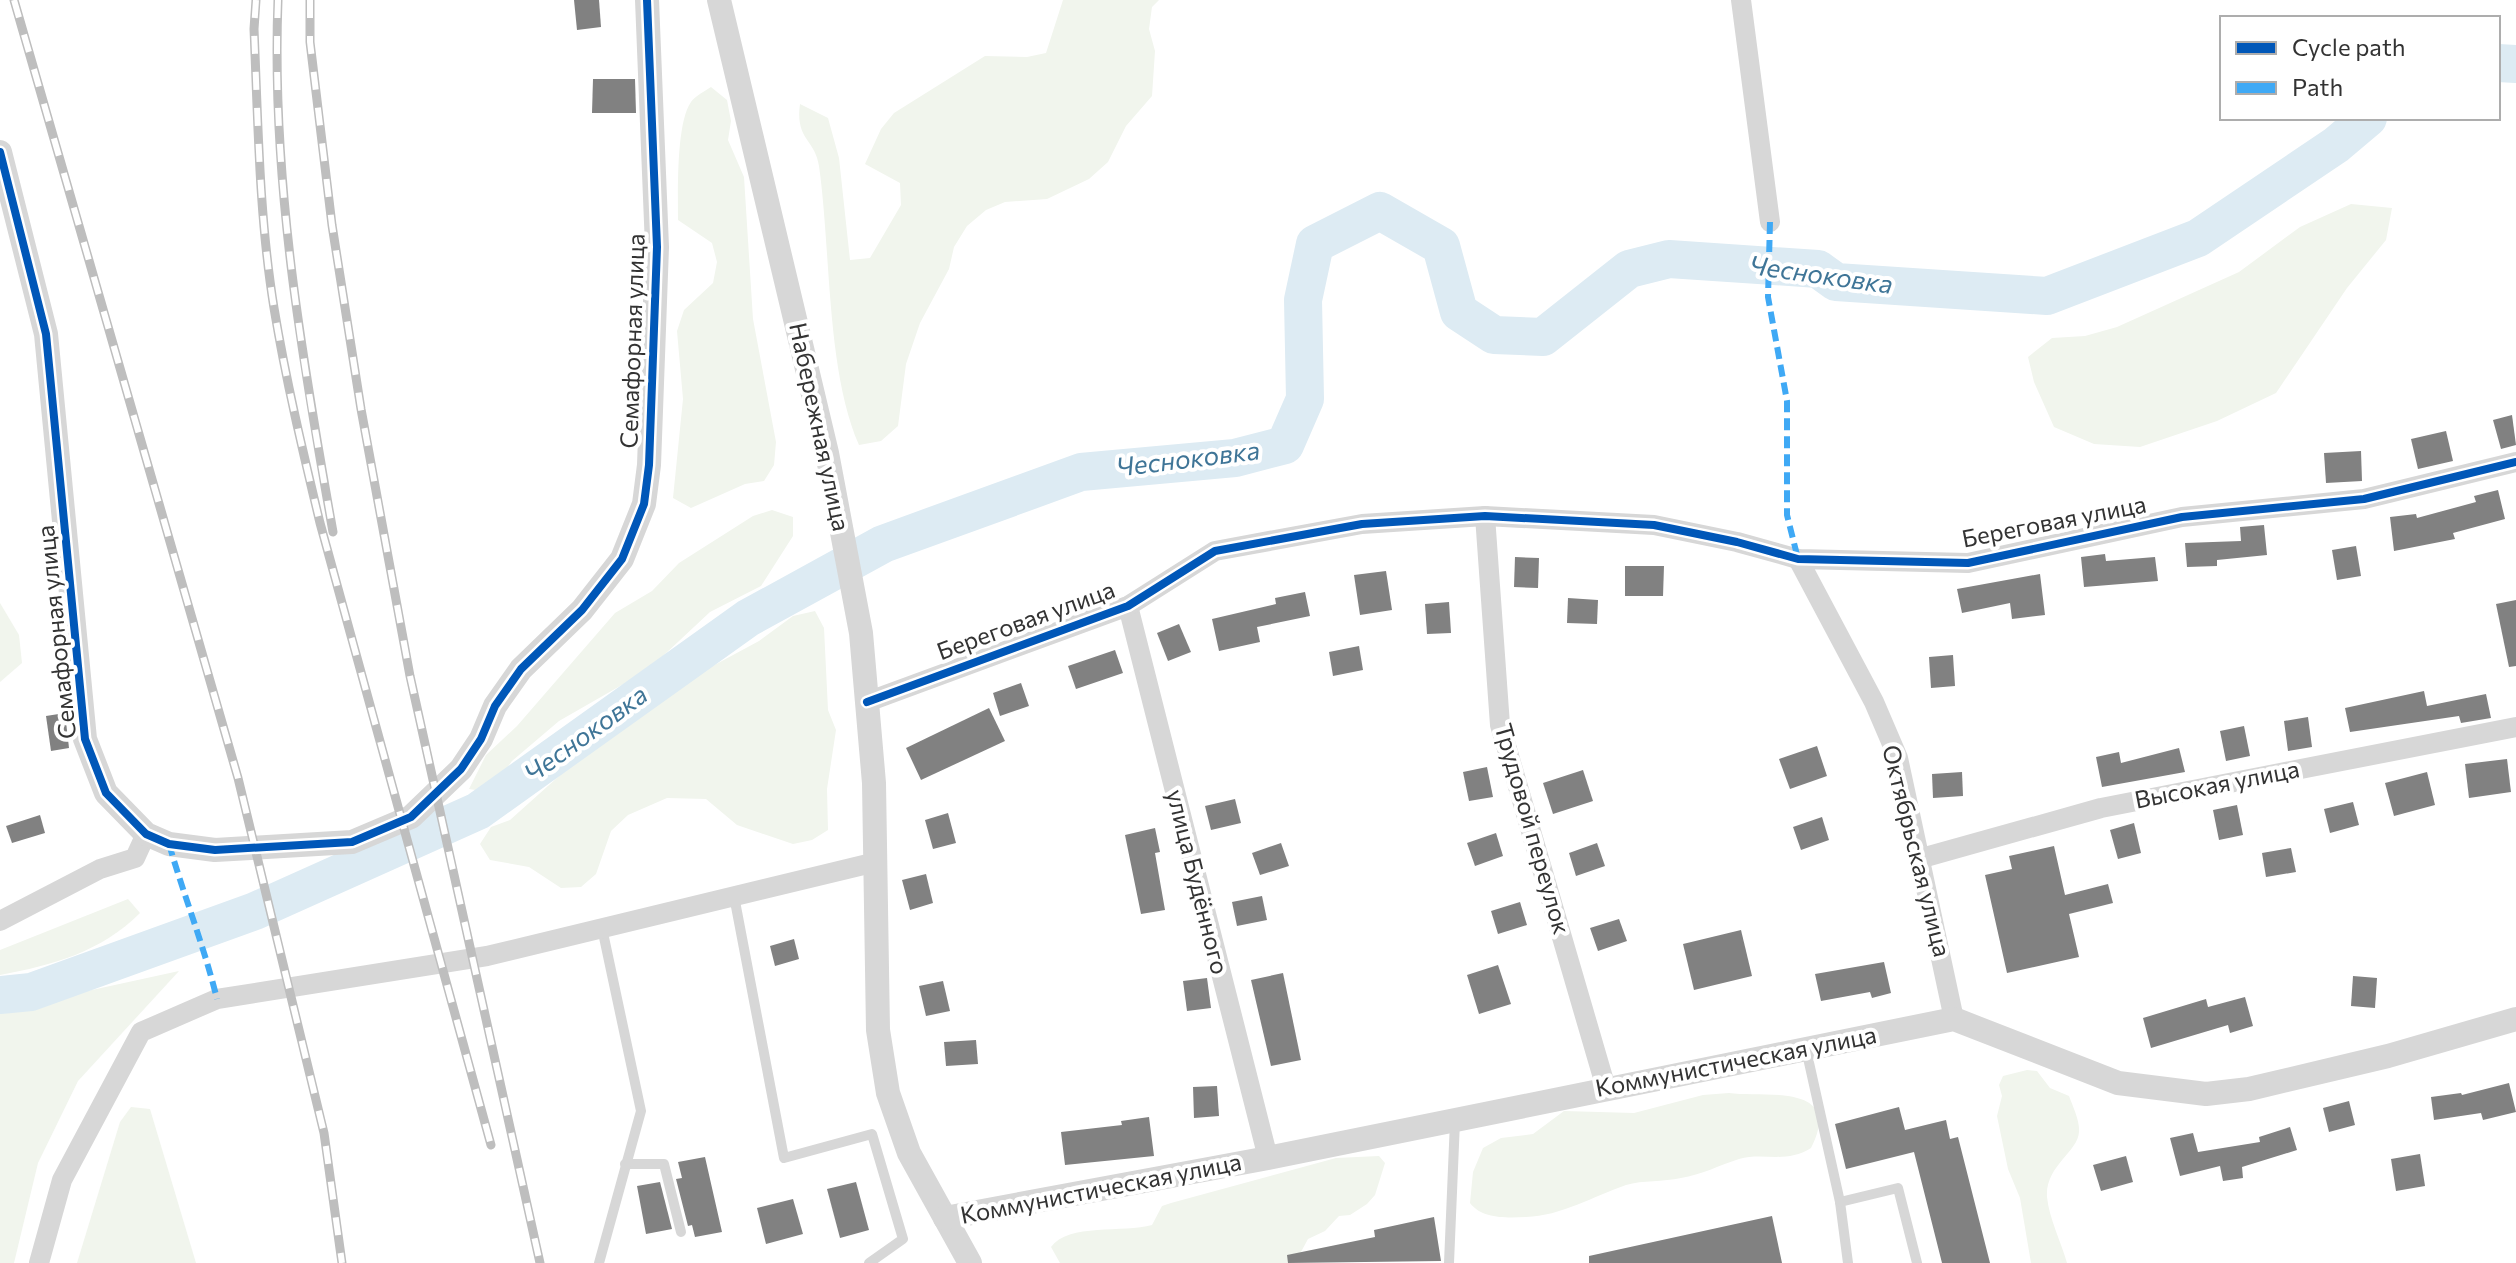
<svg xmlns="http://www.w3.org/2000/svg" width="2516" height="1263" font-family="Commissioner,sans-serif">
	<rect width="100%" height="100%" fill="#fff"/>
	<!-- green -->
	<g fill="#f1f5ed">
		<path d="M1063,0h96l-7,7 -3,22 6,22 -3,45 -26,30 -18,36 -19,17 -42,20 -42,3 -19,8 -19,16 -13,21 -5,22 -29,54 -14,41 -8,62 -17,15 -22,4c-33,-75 -28,-195 -40,-279 -4,-27 -24,-26 -19,-62l28,14 11,40 11,102 20,-2 31,-53 -1,-22 -35,-19 16,-35 13,-16 91,-57 42,1 19,-4z"/>
		<path d="M711,87l16,13 4,21 -3,19 16,37 9,142 23,123 -2,23 -10,16 -19,3 -54,24 -18,-10 10,-99 -6,-68 7,-21 29,-27 4,-21 -5,-19 -34,-23c0,-27 -2,-97 13,-118 4,-6 14,-11 20,-15z"/>
		<polygon points="2351,204 2392,208 2386,240 2347,288 2276,393 2217,421 2140,447 2094,444 2054,427 2034,382 2028,357 2052,338 2085,336 2117,327 2239,272 2300,227"/>
		<polygon points="772,510 793,517 793,536 761,586 710,612 648,670 559,721 512,761 489,792 469,789 486,755 517,726 615,613 652,591 679,563 753,516"/>
		<polygon points="0,603 19,635 22,663 0,682"/>
		<polygon points="815,611 824,628 828,710 836,730 827,789 828,830 812,840 793,844 737,825 706,799 667,798 628,815 611,831 596,874 581,887 561,888 529,867 490,860 480,844 491,827 510,820 616,725 653,706 683,682 759,641 793,616"/>
		<path d="M128,899l12,14c-39,39 -87,52 -140,62v-25z"/>
		<polygon points="179,971 78,1081 38,1163 14,1263 0,1263 0,1010"/>
		<path d="M2027,1070l10,1 13,17 19,8c4,11 11,25 10,36 -1,20 -34,34 -32,65 2,21 14,45 20,66h-36l-11,-65 -12,-29 -11,-53 5,-20 -3,-11 4,-9z"/>
		<path d="M1729,1093c32,5 116,-12 82,55 -25,16 -48,4 -72,11 -19,6 -38,16 -58,19 -18,4 -38,2 -55,7 -32,11 -65,31 -100,32 -19,1 -44,2 -56,-14l3,-31 10,-24 18,-10 32,-4 31,-23 70,2 69,-18z"/>
		<polygon points="131,1107 150,1109 196,1263 77,1263 120,1122"/>
		<path d="M1379,1156l6,7 -10,32 -8,9 -17,11 -11,1 -14,15 -17,8 -13,24h-235l-9,-16c17,-24 73,-14 101,-22l10,-19 9,-3 165,-45z"/>
	</g>
	<g fill="none" stroke-linecap="round" stroke-linejoin="round">
		<!-- river -->
		<g stroke="#ddebf3" stroke-width="38">
			<polyline points="2498,63 2516,64"/>
			<polyline points="0,995 31,992 255,911 478,811 748,618 883,544 1081,472 1235,458 1285,445 1305,399 1303,300 1315,244 1380,211 1441,246 1459,312 1494,335 1543,337 1629,269 1669,259 1818,269 1836,282 2047,296 2198,238 2336,145 2368,118"/>
		</g>
	</g>
	<!-- building -->
	<g fill="#818181">
		<polygon points="574,0 599,0 601,27 577,30"/>
		<polygon points="593,79 635,79 636,113 592,113"/>
		<polygon points="2512,415 2516,445 2501,449 2493,420"/>
		<polygon points="2446,431 2453,461 2418,469 2411,439"/>
		<polygon points="2361,451 2362,481 2326,483 2324,453"/>
		<polygon points="2498,490 2505,519 2453,533 2455,539 2394,551 2390,517 2416,514 2417,518 2476,502 2474,496"/>
		<polygon points="2264,525 2267,555 2217,560 2217,566 2187,567 2185,543 2241,541 2240,527"/>
		<polygon points="2356,546 2361,576 2337,580 2332,550"/>
		<polygon points="2105,554 2106,561 2155,557 2158,581 2084,587 2081,557"/>
		<polygon points="1515,557 1539,558 1538,588 1514,587"/>
		<polygon points="1625,566 1664,566 1663,596 1625,596"/>
		<polygon points="1386,571 1392,610 1360,615 1354,575"/>
		<polygon points="2040,574 2045,615 2012,619 2010,603 1962,613 1957,589"/>
		<polygon points="1305,592 1310,616 1257,627 1260,642 1219,651 1212,619 1276,604 1275,598"/>
		<polygon points="1568,598 1598,600 1597,624 1567,623"/>
		<polygon points="2516,600 2516,666 2509,667 2496,604"/>
		<polygon points="1449,602 1451,633 1427,634 1425,604"/>
		<polygon points="1179,624 1191,652 1168,661 1157,633"/>
		<polygon points="1359,646 1363,670 1333,676 1329,652"/>
		<polygon points="1115,650 1123,673 1076,689 1068,666"/>
		<polygon points="1953,655 1955,686 1931,688 1929,657"/>
		<polygon points="1021,683 1029,706 1000,716 993,693"/>
		<polygon points="2424,691 2427,706 2486,694 2491,718 2461,723 2459,716 2350,732 2345,708"/>
		<polygon points="989,708 1005,741 921,780 906,748"/>
		<polygon points="65,713 69,748 51,751 46,716"/>
		<polygon points="2308,717 2312,747 2288,751 2284,721"/>
		<polygon points="2244,726 2250,756 2226,761 2220,731"/>
		<polygon points="1817,746 1827,776 1790,789 1779,759"/>
		<polygon points="2179,748 2185,772 2102,787 2096,757 2119,752 2121,763"/>
		<polygon points="2507,759 2511,792 2469,798 2465,764"/>
		<polygon points="1487,767 1493,797 1469,801 1463,772"/>
		<polygon points="1583,770 1593,801 1553,814 1543,783"/>
		<polygon points="1962,772 1963,796 1933,798 1932,774"/>
		<polygon points="2427,772 2435,805 2394,816 2385,783"/>
		<polygon points="1235,799 1241,823 1211,830 1205,806"/>
		<polygon points="2353,802 2359,825 2330,833 2324,809"/>
		<polygon points="2237,805 2243,835 2219,840 2213,810"/>
		<polygon points="948,813 956,843 933,849 925,820"/>
		<polygon points="40,815 45,833 12,843 6,826"/>
		<polygon points="1822,817 1829,840 1801,850 1793,827"/>
		<polygon points="2134,823 2141,853 2118,859 2110,830"/>
		<polygon points="1155,828 1160,852 1155,853 1165,910 1141,914 1125,835"/>
		<polygon points="1496,833 1503,856 1475,866 1467,843"/>
		<polygon points="1281,843 1289,866 1260,875 1252,853"/>
		<polygon points="1597,843 1605,866 1576,876 1569,853"/>
		<polygon points="2054,846 2065,895 2108,884 2113,903 2069,914 2079,957 2007,973 1985,875 2012,869 2009,856"/>
		<polygon points="2291,848 2296,872 2266,877 2262,853"/>
		<polygon points="926,874 933,903 910,910 902,880"/>
		<polygon points="1262,896 1267,920 1237,926 1232,902"/>
		<polygon points="1520,902 1527,925 1498,934 1491,911"/>
		<polygon points="1619,919 1627,941 1598,951 1590,928"/>
		<polygon points="1741,930 1752,976 1694,990 1683,944"/>
		<polygon points="794,939 799,959 775,966 770,946"/>
		<polygon points="1884,962 1891,993 1872,998 1870,992 1821,1001 1815,974"/>
		<polygon points="1498,965 1511,1004 1479,1014 1467,975"/>
		<polygon points="1283,973 1301,1060 1271,1066 1251,980"/>
		<polygon points="2353,976 2377,978 2375,1008 2351,1006"/>
		<polygon points="1207,978 1211,1008 1187,1011 1183,981"/>
		<polygon points="943,981 950,1011 926,1016 919,986"/>
		<polygon points="2245,997 2253,1026 2230,1033 2228,1025 2151,1048 2143,1018 2206,999 2208,1007"/>
		<polygon points="976,1040 978,1064 946,1066 944,1042"/>
		<polygon points="2509,1083 2516,1112 2483,1120 2481,1113 2434,1120 2431,1097 2461,1093 2462,1095"/>
		<polygon points="1217,1086 1219,1116 1194,1118 1193,1087"/>
		<polygon points="2349,1101 2355,1125 2329,1132 2323,1108"/>
		<polygon points="1899,1107 1905,1130 1946,1120 1950,1139 1958,1137 1990,1263 1942,1263 1914,1152 1846,1169 1835,1124"/>
		<polygon points="1149,1117 1154,1156 1065,1165 1061,1132 1122,1125 1121,1121"/>
		<polygon points="2290,1127 2297,1150 2242,1167 2243,1178 2223,1181 2220,1166 2180,1176 2170,1138 2193,1133 2198,1152 2260,1142 2259,1137"/>
		<polygon points="2420,1154 2425,1186 2396,1191 2391,1159"/>
		<polygon points="2126,1156 2133,1182 2101,1191 2093,1165"/>
		<polygon points="705,1157 722,1232 695,1237 692,1225 688,1226 676,1179 682,1178 678,1162"/>
		<polygon points="660,1182 672,1229 646,1234 637,1186"/>
		<polygon points="856,1182 869,1230 840,1238 827,1189"/>
		<polygon points="793,1199 803,1234 766,1244 757,1208"/>
		<polygon points="1772,1216 1782,1263 1589,1263 1589,1256"/>
		<polygon points="1434,1217 1441,1261 1288,1263 1287,1255 1375,1237 1374,1230"/>
	</g>
	<g fill="none" stroke-linecap="round" stroke-linejoin="round">
		<!-- service -->
		<g stroke="#d7d7d7" stroke-width="10">
			<polyline points="734,896 784,1158 872,1134 903,1239 869,1263"/>
			<polyline points="1806,1049 1840,1202 1848,1263"/>
			<polyline points="625,1164 664,1164 681,1232"/>
			<polyline points="1840,1202 1898,1188 1917,1263"/>
			<polyline points="599,1263 641,1111 602,928"/>
			<polyline points="1449,1263 1455,1121"/>
		</g>
		<!-- minor -->
		<g stroke="#d7d7d7" stroke-width="20">
			<polyline points="1741,0 1770,222"/>
			<polyline points="1485,516 1500,725 1606,1088"/>
			<polyline points="1798,559 1874,702 1898,758 1954,1019"/>
			<polyline points="1128,606 1268,1158"/>
			<polyline points="867,702 1128,606 1215,551 1362,524 1485,516 1654,525 1737,542 1798,559 1968,563 2182,517 2364,499 2516,462"/>
			<polyline points="1922,858 2101,808 2516,727"/>
			<polyline points="0,921 100,869 135,858 146,834"/>
			<polyline points="39,1263 62,1180 141,1032 217,999 487,956 876,862"/>
		</g>
		<!-- tertiary -->
		<g stroke="#d7d7d7" stroke-width="24">
			<polyline points="719,0 827,453 861,633 874,783 878,1030 888,1093 909,1153 970,1263"/>
			<polyline points="0,152 46,334 85,739 106,793 146,834 169,844 215,850 352,842 411,817 461,769 481,739 495,706 521,669 582,610 622,559 644,504 649,465 657,247 647,0"/>
			<polyline points="945,1218 1268,1158 1954,1019 2118,1083 2206,1094 2249,1089 2388,1056 2516,1019"/>
		</g>
		<defs>
			<g id="rail">
				<polyline points="14,0 238,778 324,1133 342,1263"/>
				<path d="M256,0l-2,29c4,92 5,187 20,279 12,73 29,144 46,215l171,622"/>
				<path d="M278,0c-7,178 24,358 55,532"/>
				<polyline points="310,0 310,42 332,225 361,409 410,676 540,1263"/>
			</g>
		</defs>
		<!-- rail casing -->
		<use href="#rail" stroke="#bebebe" stroke-width="9"/>
		<!-- rail -->
		<use href="#rail" stroke="#fff" stroke-width="6" stroke-dasharray="18" stroke-linecap="butt"/>
		<!-- quiet -->
		<g stroke="#3fa9f5" stroke-width="6" stroke-dasharray="12 6" stroke-linecap="butt">
			<polyline points="1770,222 1768,297 1787,401 1787,515 1798,559"/>
			<path d="M169,844c15,52 35,102 48,155"/>
		</g>
		<defs>
			<g id="cycleway">
				<polyline points="0,152 46,334 85,739 106,793 146,834 169,844 215,850 352,842 411,817 461,769 481,739 495,706 521,669 582,610 622,559 644,504 649,465 657,247 647,0"/>
				<polyline points="867,702 1128,606 1215,551 1362,524 1485,516 1654,525 1737,542 1798,559 1968,563 2182,517 2364,499 2516,462"/>
			</g>
		</defs>
		<!-- cycleway casing -->
		<use href="#cycleway" stroke="#fff" stroke-width="13"/>
		<!-- cycleway -->
		<use href="#cycleway" stroke="#0057b8" stroke-width="8"/>
	</g>
	<g text-anchor="middle" stroke-width="8" stroke-linejoin="round" paint-order="stroke">
		<!-- street labels -->
		<g font-size="24" fill="#333" stroke="#fff">
			<text transform="translate(633 341) rotate(-88)" y="8">Семафорная улица</text>
			<text transform="translate(819 427) rotate(78)" y="8">Набережная улица</text>
			<text transform="translate(2054 522) rotate(-11)" y="8">Береговая улица</text>
			<text transform="translate(1026 621) rotate(-20)" y="8">Береговая улица</text>
			<text transform="translate(57 632) rotate(-96)" y="8">Семафорная улица</text>
			<text transform="translate(2217 785) rotate(-11)" y="8">Высокая улица</text>
			<text transform="translate(1532 829) rotate(74)" y="8">Трудовой переулок</text>
			<text transform="translate(1916 851) rotate(76)" y="8">Октябрьская улица</text>
			<text transform="translate(1197 882) rotate(76)" y="8">улица Будённого</text>
			<text transform="translate(1736 1062) rotate(-11)" y="8">Коммунистическая улица</text>
			<text transform="translate(1101 1189) rotate(-11)" y="8">Коммунистическая улица</text>
		</g>
		<!-- water labels -->
		<g font-size="26" font-style="italic" fill="#3f7597" stroke="#fff">
			<text transform="translate(1821 275) rotate(8)" y="9">Чесноковка</text>
			<text transform="translate(1188 459) rotate(-7)" y="9">Чесноковка</text>
			<text transform="translate(586 734) rotate(-36)" y="9">Чесноковка</text>
		</g>
	</g>
	<!-- legend -->
	<rect x="2220" y="16" width="280" height="104" fill="#ffffff" stroke="#adadad" stroke-width="2"/>
	<rect x="2236" y="42" width="40" height="12" fill="#0057b8" stroke="#adadad" stroke-width="2"/>
	<text x="2292" y="56" font-size="24" fill="#333333">Cycle path</text>
	<rect x="2236" y="82" width="40" height="12" fill="#3fa9f5" stroke="#adadad" stroke-width="2"/>
	<text x="2292" y="96" font-size="24" fill="#333333">Path</text>
</svg>
